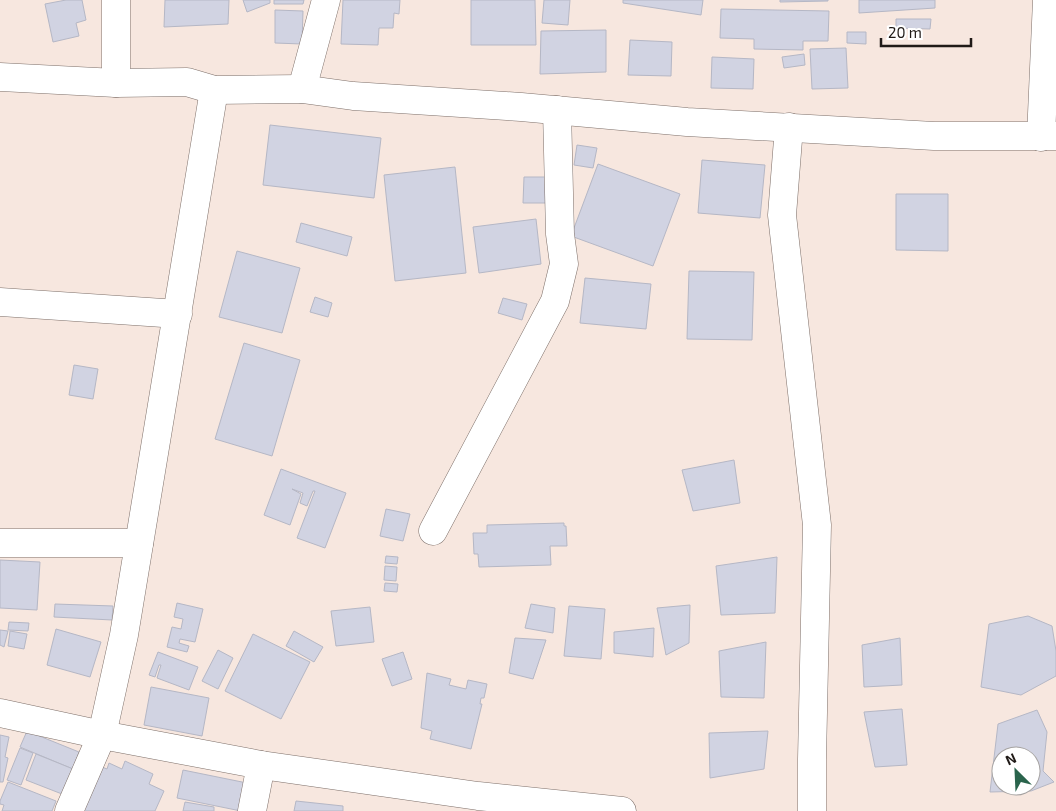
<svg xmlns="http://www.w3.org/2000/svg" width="1056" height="811" font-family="'Exo 2',sans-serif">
	<rect width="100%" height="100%" fill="#f7e7df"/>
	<!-- building -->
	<g fill="#d1d3e2" stroke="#b5b7c5" fill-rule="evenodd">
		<polygon points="66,0 82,0 86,20 76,23 79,36 53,42 45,4"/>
		<polygon points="165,0 229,0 228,24 164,27"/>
		<polygon points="243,0 270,0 270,3 247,12"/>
		<polygon points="274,0 304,0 303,4 274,4"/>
		<polygon points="343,0 400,0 399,14 394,13 393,28 379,28 378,45 341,44"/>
		<polygon points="471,0 535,0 536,45 471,45"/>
		<polygon points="544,0 570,0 568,25 542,23"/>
		<polygon points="623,0 703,0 701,15 623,3"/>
		<polygon points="780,0 828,0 828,1 780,2"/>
		<polygon points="859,0 935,0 935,8 859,13"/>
		<polygon points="721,9 829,11 828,41 803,41 803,50 754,49 754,39 720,38"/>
		<polygon points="275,10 303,11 302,44 275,43"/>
		<polygon points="896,19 931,19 930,29 896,28"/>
		<polygon points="606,30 606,72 540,74 541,31"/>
		<polygon points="847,32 866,32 866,44 847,43"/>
		<polygon points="630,40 672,42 671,76 628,75"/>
		<polygon points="846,48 848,88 812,89 810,49"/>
		<polygon points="804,54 805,65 784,68 782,57"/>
		<polygon points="712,57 754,59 753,89 711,88"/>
		<polygon points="270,125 381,138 374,198 263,185"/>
		<polygon points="577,145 597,148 593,168 574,165"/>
		<polygon points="702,160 765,165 760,218 698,213"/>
		<polygon points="598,164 680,194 653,266 571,236"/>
		<polygon points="455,167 466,273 395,281 384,175"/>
		<polygon points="524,177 550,177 550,203 523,203"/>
		<polygon points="896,194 948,194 948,251 896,250"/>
		<polygon points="536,219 541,264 479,273 473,227"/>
		<polygon points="301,223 352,237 347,256 296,242"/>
		<polygon points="237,251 300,268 282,333 219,317"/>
		<polygon points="689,271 754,272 752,340 687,339"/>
		<polygon points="585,278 651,284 646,329 580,323"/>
		<polygon points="315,297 332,303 328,317 310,312"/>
		<polygon points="503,298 527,304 522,320 498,313"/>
		<polygon points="244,343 300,360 272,456 215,439"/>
		<polygon points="74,365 98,369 93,399 69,395"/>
		<polygon points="734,460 740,503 693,511 682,470"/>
		<polygon points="281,469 346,493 325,548 297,538 315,491 313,491 307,506 300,503 303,493 292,489 301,494 290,525 264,515"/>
		<polygon points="386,509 410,514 403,541 380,536"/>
		<polygon points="564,523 564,526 566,526 567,546 550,546 551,565 479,567 478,554 474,554 473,533 487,533 487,525"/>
		<polygon points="386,556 398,557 397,564 385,563"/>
		<polygon points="777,557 775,613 721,615 716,566"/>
		<polygon points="0,560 40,562 37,610 0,608"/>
		<polygon points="385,566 397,567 396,581 384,580"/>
		<polygon points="385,583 398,584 397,592 384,591"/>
		<polygon points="177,603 203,609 195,642 180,639 179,643 189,646 187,652 167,647 172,627 181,629 183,619 174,617"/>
		<polygon points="55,604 113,606 112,620 54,617"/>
		<polygon points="531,604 555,608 553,633 525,628"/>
		<polygon points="690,605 689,643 666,655 657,608"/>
		<polygon points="569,606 605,609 601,659 564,656"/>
		<polygon points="370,607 374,642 336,646 331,611"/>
		<polygon points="1028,616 1052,626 1056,651 1056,676 1021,695 981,687 989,624"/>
		<polygon points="9,622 29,623 28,631 8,630"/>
		<polygon points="654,628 653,657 614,653 614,632"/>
		<polygon points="56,629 101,642 90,677 47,665"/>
		<polygon points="0,630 8,631 4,647 0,645"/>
		<polygon points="10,631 27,634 24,649 8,646"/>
		<polygon points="294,631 323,647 314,662 286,646"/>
		<polygon points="253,634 310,662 281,719 225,691"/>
		<polygon points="515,638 546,640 533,679 509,673"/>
		<polygon points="900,638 902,685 864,687 862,645"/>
		<polygon points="766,642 764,698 721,697 719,651"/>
		<polygon points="218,650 233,658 218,689 202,681"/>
		<polygon points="158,652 198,667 189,690 157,678 161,665 159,665 155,677 149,675"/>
		<polygon points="403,652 412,679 392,686 382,659"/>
		<polygon points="427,673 451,679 449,685 466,689 468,680 487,684 484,698 481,698 480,704 482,704 471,749 430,739 432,731 421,728"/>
		<polygon points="151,687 209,698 202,736 144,725"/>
		<polygon points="902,709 907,765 875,767 864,712"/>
		<path d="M1037,710l10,22 -4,39 11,11 -23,9 -41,1 8,-68zM1001,756h30v30h-30z"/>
		<polygon points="27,731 79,752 73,769 20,747"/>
		<polygon points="768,731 764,769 710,778 709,733"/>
		<polygon points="0,735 9,737 5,757 8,758 3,782 0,782"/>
		<polygon points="20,748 33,753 21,785 7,780"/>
		<polygon points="36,754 73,769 62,794 26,780"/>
		<polygon points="125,761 153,774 149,784 164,791 155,811 78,811 97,765 107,769 109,763 122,769"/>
		<polygon points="183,770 247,783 241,811 177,798"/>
		<polygon points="8,782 56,801 52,811 2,811 4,805 0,804 0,801"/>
		<polygon points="296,801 343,806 343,811 294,811"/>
		<polygon points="185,802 214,807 214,811 183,811"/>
	</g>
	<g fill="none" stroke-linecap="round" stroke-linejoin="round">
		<defs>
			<g id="minor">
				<polyline points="116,83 116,0"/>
				<polyline points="302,89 326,0"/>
				<polyline points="789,127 782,215 817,525 812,759 812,811"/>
				<polyline points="1041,137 1047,0"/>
				<polyline points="0,302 178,314"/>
				<polyline points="433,531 555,301 564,264 560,234 557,110"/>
				<polyline points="0,543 139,543"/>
				<polyline points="0,713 102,735 261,765 478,796 622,811"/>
				<polyline points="69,811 102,735 124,635 214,90"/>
				<polyline points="252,811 261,765"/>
			</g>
			<polyline id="major" points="0,77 116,83 187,82 214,90 302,89 353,96 521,107 687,122 934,136 1056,136"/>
		</defs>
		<!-- minor casing -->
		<use href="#minor" stroke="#7e706a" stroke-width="29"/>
		<!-- major casing -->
		<use href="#major" stroke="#7e706a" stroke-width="29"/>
		<!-- minor -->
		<use href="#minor" stroke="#fff" stroke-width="28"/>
		<!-- major -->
		<use href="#major" stroke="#fff" stroke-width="28"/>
	</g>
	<!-- north arrow -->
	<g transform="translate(1016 771) rotate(336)"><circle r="24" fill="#ffffff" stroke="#a6a3a2"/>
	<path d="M0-4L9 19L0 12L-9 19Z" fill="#2a644c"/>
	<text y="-8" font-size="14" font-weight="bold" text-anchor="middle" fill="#201a17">N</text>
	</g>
	<!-- scale -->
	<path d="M881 38v8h90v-8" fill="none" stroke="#201a17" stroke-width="2.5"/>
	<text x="888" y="38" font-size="15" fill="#201a17" stroke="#ffffff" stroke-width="4" paint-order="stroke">20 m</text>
</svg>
